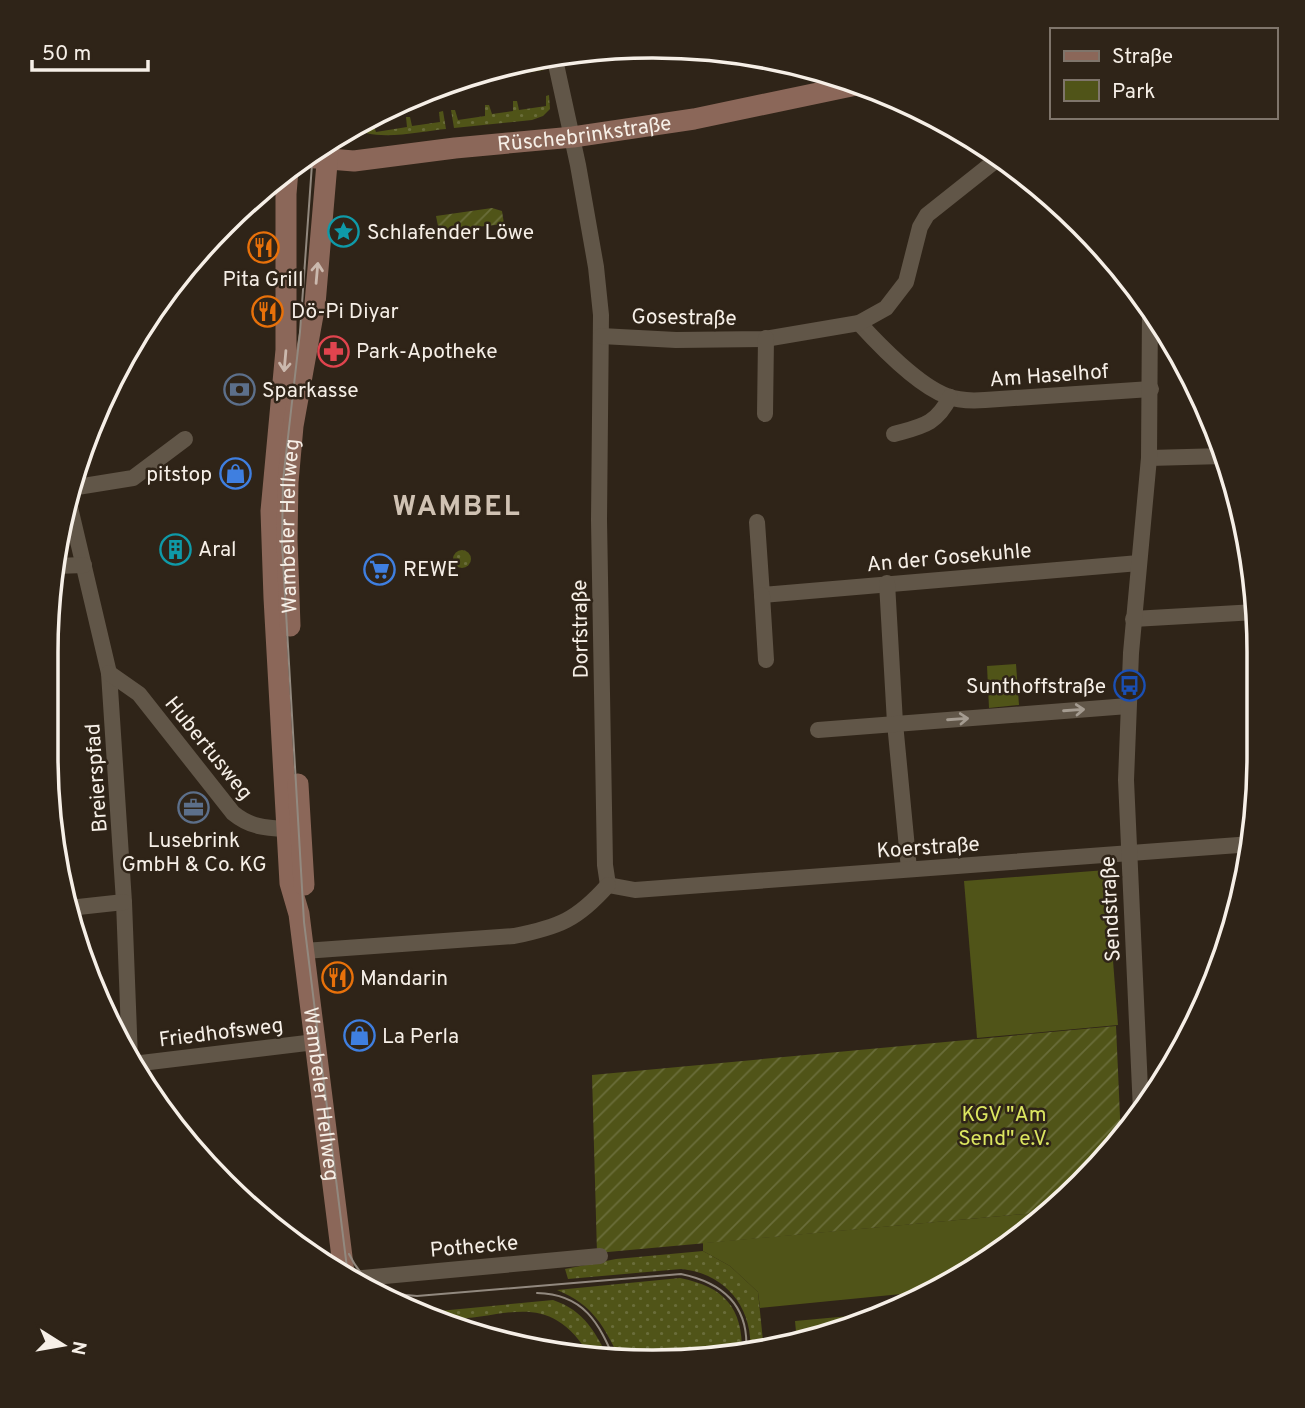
<svg xmlns="http://www.w3.org/2000/svg" width="1305" height="1408" font-family="Overpass,sans-serif">
	<defs>
		<pattern id="grass-dots" width="8" height="8" patternUnits="userSpaceOnUse" patternTransform="scale(1.75)"><rect width="8" height="8" fill="#505418"/><path d="M2 2h.1M6 6h.1" fill="none" stroke="#6a6d3a" stroke-width="1.8" stroke-linecap="round"/></pattern>
		<pattern id="garden-furrows" width="10" height="10" patternUnits="userSpaceOnUse" patternTransform="scale(1.75)"><rect width="10" height="10" fill="#505418"/><path d="M-1 1l2-2M0 10L10 0M9 11l2-2" fill="none" stroke="#6a6d3a"/></pattern>
	</defs>
	<rect width="100%" height="100%" fill="#2f2418"/>
	<!-- grass -->
	<g fill="url(#grass-dots)">
		<polygon points="549,95 550,109 543,116 532,120 454,128 451,110 455,110 458,120 485,116 485,105 489,105 492,114 513,111 513,101 517,101 519,110 546,106 546,96"/>
		<path d="M443,111l3,18c-23,2 -75,14 -91,-2l16,-9 5,14 31,-5 -1,-10h4l2,9 28,-4 -1,-10z"/>
		<circle cx="462" cy="559" r="9"/>
		<path d="M703,1251l27,15 28,26 6,59 -14,1c4,-44 -25,-79 -69,-83l-113,10 -3,-10 51,-10z"/>
		<path d="M680,1278c44,9 63,29 62,75l-121,8c-17,-34 -27,-56 -64,-71z"/>
		<path d="M553,1300c32,11 42,32 57,61l-19,-3c-50,-87 -106,-20 -173,-45z"/>
	</g>
	<!-- park -->
	<g fill="#505418">
		<polygon points="541,56 544,70 434,87 534,57"/>
		<polygon points="1016,664 1019,705 989,708 987,666"/>
		<polygon points="1106,870 1118,1025 977,1038 964,881"/>
		<polygon points="1045,1212 990,1260 932,1291 760,1308 758,1292 730,1266 703,1251 703,1243"/>
		<polygon points="893,1312 884,1316 797,1343 795,1321"/>
	</g>
	<!-- garden -->
	<g fill="url(#garden-furrows)">
		<polygon points="492,208 502,211 504,224 439,231 436,216"/>
		<polygon points="1116,1026 1121,1139 1109,1156 1045,1212 597,1253 592,1075"/>
	</g>
	<g fill="none" stroke-linecap="round" stroke-linejoin="round">
		<!-- street -->
		<g stroke="#615648" stroke-width="16">
			<polyline points="554,55 578,165 596,267 601,315 599,520 605,865 608,885"/>
			<path d="M859,323c20,22 60,63 88,73 12,5 25,5 38,4l166,-11"/>
			<polyline points="601,336 676,340 765,339 859,323 886,308 906,282 920,227 927,215 1000,157"/>
			<polyline points="765,414 766,338"/>
			<path d="M894,434c28,-8 42,-9 56,-37"/>
			<polyline points="1149,458 1224,456"/>
			<polyline points="71,488 133,478 185,439"/>
			<polyline points="68,499 109,673 124,902 130,1059"/>
			<polyline points="757,522 762,595 1139,563"/>
			<polyline points="56,566 84,565"/>
			<polyline points="887,583 895,723 909,869"/>
			<polyline points="762,595 766,660"/>
			<polyline points="1133,619 1256,612"/>
			<path d="M109,673l30,21 94,119c17,14 32,15 53,16"/>
			<polyline points="818,730 1128,706"/>
			<polyline points="608,885 635,890 1252,844"/>
			<polyline points="69,908 124,902"/>
			<path d="M304,951l210,-15c45,-9 63,-16 94,-51"/>
			<polyline points="133,1064 315,1042"/>
			<polyline points="1141,1111 1126,780 1131,653 1149,458 1150,307"/>
			<polyline points="352,1279 600,1256"/>
		</g>
		<!-- secondary -->
		<g stroke="#8b6759" stroke-width="21">
			<path id="s1" d="M304,157l50,4 101,-13 118,-11 121,-18 167,-35"/>
			<path id="s2" d="M288,170l-2,24v156l-15,161 3,87 16,285 9,31 45,359"/>
			<path id="s3" d="M290,626l-3,-87 1,-57 5,-56 22,-122 14,-164"/>
			<polyline points="298,784 304,885"/>
		</g>
		<!-- tram -->
		<g stroke="#92897f" stroke-width="2">
			<polyline points="313,150 300,332 283,481 282,543 304,922 348,1276"/>
			<path d="M349,1254c15,31 35,40 68,42l264,-22c43,9 69,32 65,79"/>
			<path d="M537,1293c47,1 62,30 78,68"/>
		</g>
	</g>
	<!-- one-way arrows -->
	<defs><path id="oneway-shaft" d="M-6 0H5M1.5-3L5.5 0L1.5 3" fill="none" stroke-width="1.6" stroke-linecap="round" stroke-linejoin="round" transform="scale(1.75)"/></defs>
	<g stroke="#cbb9ae">
		<use href="#oneway-shaft" transform="translate(317 273) rotate(-85)"/>
		<use href="#oneway-shaft" transform="translate(285 361) rotate(95)"/>
	</g>
	<g stroke="#a49b90">
		<use href="#oneway-shaft" transform="translate(1074 710) rotate(-4)"/>
		<use href="#oneway-shaft" transform="translate(958 719) rotate(-4)"/>
	</g>
	<!-- icons -->
	<defs>
		<symbol id="sight-ring" viewBox="-11 -11 22 22"><circle r="9.5" fill="#2f2418" stroke="#0f9aa8" stroke-width="1.5"/><path d="M0-6L1.8-2.2L6-1.7L2.9 1.2L3.7 5.4L0 3.3L-3.7 5.4L-2.9 1.2L-6-1.7L-1.8-2.2Z" fill="#0f9aa8"/></symbol>
		<symbol id="restaurant-ring" viewBox="-11 -11 22 22"><circle r="9.5" fill="#2f2418" stroke="#e8710a" stroke-width="1.5"/><path d="M-5-6h1v4h1v-4h1v4h1v-4h1v5L-1.5 .5V6h-2V.5L-5-1ZM5-6V6H3V1.5H1.5Q1.5-4 5-6Z" fill="#e8710a"/></symbol>
		<symbol id="pharmacy-ring" viewBox="-11 -11 22 22"><circle r="9.5" fill="#2f2418" stroke="#e0444e" stroke-width="1.5"/><path d="M-2-6h4v4h4v4h-4v4h-4v-4h-4v-4h4Z" fill="#e0444e"/></symbol>
		<symbol id="bank-ring" viewBox="-11 -11 22 22"><circle r="9.5" fill="#2f2418" stroke="#5c6f8a" stroke-width="1.5"/><path d="M-6-4H6V4H-6ZM0-2.3a2.3 2.3 0 1 0 0 4.6a2.3 2.3 0 1 0 0-4.6Z" fill="#5c6f8a"/></symbol>
		<symbol id="shop-ring" viewBox="-11 -11 22 22"><circle r="9.5" fill="#2f2418" stroke="#3f7fe0" stroke-width="1.5"/><path d="M-5-2.5h2.3a2.7 3.5 0 0 1 5.4 0H5L5.5 6h-11ZM-1.5-2.5h3a1.5 2.3 0 0 0-3 0Z" fill="#3f7fe0"/></symbol>
		<symbol id="building-ring" viewBox="-11 -11 22 22"><circle r="9.5" fill="#2f2418" stroke="#0f9aa8" stroke-width="1.5"/><path d="M-4-6H4V6H1V3H-1V6H-4ZM-2.5-4.3h1.7v1.8h-1.7ZM.8-4.3h1.7v1.8H.8ZM-2.5-1h1.7V.8h-1.7ZM.8-1h1.7V.8H.8Z" fill="#0f9aa8"/></symbol>
		<symbol id="supermarket-ring" viewBox="-11 -11 22 22"><circle r="9.5" fill="#2f2418" stroke="#3f7fe0" stroke-width="1.5"/><path d="M-6-5.5h2.5l.6 2H6L4.5 2H-2.5L-4.4-4H-6ZM-1.5 3.2a1.3 1.3 0 1 0 .1 0ZM3 3.2a1.3 1.3 0 1 0 .1 0Z" fill="#3f7fe0"/></symbol>
		<symbol id="bus-ring" viewBox="-11 -11 22 22"><circle r="9.5" fill="#2f2418" stroke="#1a4fb4" stroke-width="1.5"/><path d="M-5-6H5V4H4V6H2V4H-2V6H-4V4H-5ZM-3.5-4V0h7V-4ZM-3.5 1.2v1.5H-2V1.2ZM2 1.2v1.5H3.5V1.2Z" fill="#1a4fb4"/></symbol>
		<symbol id="office-ring" viewBox="-11 -11 22 22"><circle r="9.5" fill="#2f2418" stroke="#5c6f8a" stroke-width="1.5"/><path d="M-6-3h4V-5.5h4V-3h4V5H-6ZM-1-4.5V-3h2v-1.5ZM-6 0V1H6V0Z" fill="#5c6f8a"/></symbol>
	</defs>
	<g fill-rule="evenodd">
		<use href="#sight-ring" x="326" y="214" width="35" height="35"/>
		<use href="#restaurant-ring" x="246" y="230" width="35" height="35"/>
		<use href="#restaurant-ring" x="250" y="294" width="35" height="35"/>
		<use href="#pharmacy-ring" x="316" y="334" width="35" height="35"/>
		<use href="#bank-ring" x="222" y="372" width="35" height="35"/>
		<use href="#shop-ring" x="218" y="456" width="35" height="35"/>
		<use href="#building-ring" x="158" y="532" width="35" height="35"/>
		<use href="#supermarket-ring" x="362" y="552" width="35" height="35"/>
		<use href="#bus-ring" x="1112" y="668" width="35" height="35"/>
		<use href="#office-ring" x="176" y="790" width="35" height="35"/>
		<use href="#restaurant-ring" x="320" y="960" width="35" height="35"/>
		<use href="#shop-ring" x="342" y="1018" width="35" height="35"/>
	</g>
	<g text-anchor="middle" stroke-width="5" stroke-linejoin="round" paint-order="stroke">
		<!-- street labels -->
		<g font-size="21" fill="#f6efe7" stroke="#2f2418">
			<text dy="7" stroke="none"><textPath href="#s1" startOffset="282">Rüschebrinkstraße</textPath></text>
			<text transform="translate(684 317) rotate(1)" y="7">Gosestraße</text>
			<text transform="translate(1049 375) rotate(-4)" y="7">Am Haselhof</text>
			<text dy="7" stroke="none"><textPath href="#s3" startOffset="100">Wambeler Hellweg</textPath></text>
			<text transform="translate(949 557) rotate(-5)" y="7">An der Gosekuhle</text>
			<text transform="translate(580 629) rotate(-91)" y="7">Dorfstraße</text>
			<text transform="translate(209 748) rotate(51)" y="7">Hubertusweg</text>
			<text transform="translate(96 778) rotate(-94)" y="7">Breierspfad</text>
			<text transform="translate(928 847) rotate(-4)" y="7">Koerstraße</text>
			<text transform="translate(1110 909) rotate(-93)" y="7">Sendstraße</text>
			<text transform="translate(221 1032) rotate(-7)" y="7">Friedhofsweg</text>
			<text dy="7" stroke="none"><textPath href="#s2" startOffset="928">Wambeler Hellweg</textPath></text>
			<text transform="translate(474 1246) rotate(-5)" y="7">Pothecke</text>
		</g>
		<!-- poi labels -->
		<g font-size="21" fill="#f6efe7" stroke="#2f2418" text-anchor="start">
			<text x="367" y="239">Schlafender Löwe</text>
			<text x="263" y="286" text-anchor="middle">Pita Grill</text>
			<text x="291" y="318">Dö-Pi Diyar</text>
			<text x="356" y="358">Park-Apotheke</text>
			<text x="262" y="397">Sparkasse</text>
			<text x="212" y="481" text-anchor="end">pitstop</text>
			<text x="198" y="556">Aral</text>
			<text x="403" y="576">REWE</text>
			<text x="1106" y="693" text-anchor="end">Sunthoffstraße</text>
			<text x="194" y="847" text-anchor="middle">Lusebrink<tspan x="194" dy="24">GmbH &amp; Co. KG</tspan></text>
			<text x="360" y="985">Mandarin</text>
			<text x="382" y="1043">La Perla</text>
		</g>
		<!-- park labels -->
		<g font-size="21" fill="#dce660" stroke="#2f2418">
			<text x="1004" y="1121">KGV "Am<tspan x="1004" dy="24">Send" e.V.</tspan></text>
		</g>
		<!-- district labels -->
		<g font-size="28" font-weight="bold" letter-spacing="2" fill="#d0c2b3" stroke="#2f2418">
			<text x="457" y="515">WAMBEL</text>
		</g>
	</g>
	<!-- crop -->
	<path d="M0 0H1305V1408H0ZM652 58H653A594 594 0 0 1 1247 652V756A594 594 0 0 1 653 1350H652A594 594 0 0 1 58 756V652A594 594 0 0 1 652 58Z" fill="#2f2418" fill-rule="evenodd"/>
	<path fill="none" stroke="#f6efe7" stroke-width="3.5" d="M652 58H653A594 594 0 0 1 1247 652V756A594 594 0 0 1 653 1350H652A594 594 0 0 1 58 756V652A594 594 0 0 1 652 58Z"/>
	<!-- legend -->
	<rect x="1050" y="28" width="228" height="91" fill="#2f2418" stroke="#7f756b" stroke-width="2"/>
	<rect x="1064" y="51" width="35" height="10" fill="#8b6759" stroke="#7f756b" stroke-width="2"/>
	<text x="1112" y="63" font-size="21" fill="#f6efe7">Straße</text>
	<rect x="1064" y="80" width="35" height="21" fill="#505418" stroke="#7f756b" stroke-width="2"/>
	<text x="1112" y="98" font-size="21" fill="#f6efe7">Park</text>
	<!-- north arrow -->
	<g transform="translate(63 1345) rotate(101)" stroke="#2f2418" stroke-width="5" paint-order="stroke">
	<path d="M0-5L12 26L0 18L-12 26Z" fill="#f6efe7"/>
	<text y="-10" font-size="19" font-weight="bold" text-anchor="middle" fill="#f6efe7">N</text>
	</g>
	<!-- scale -->
	<path d="M32 60v10h116v-10" fill="none" stroke="#f6efe7" stroke-width="3.5"/>
	<text x="42" y="60" font-size="21" fill="#f6efe7" stroke="#2f2418" stroke-width="5" paint-order="stroke">50 m</text>
</svg>
